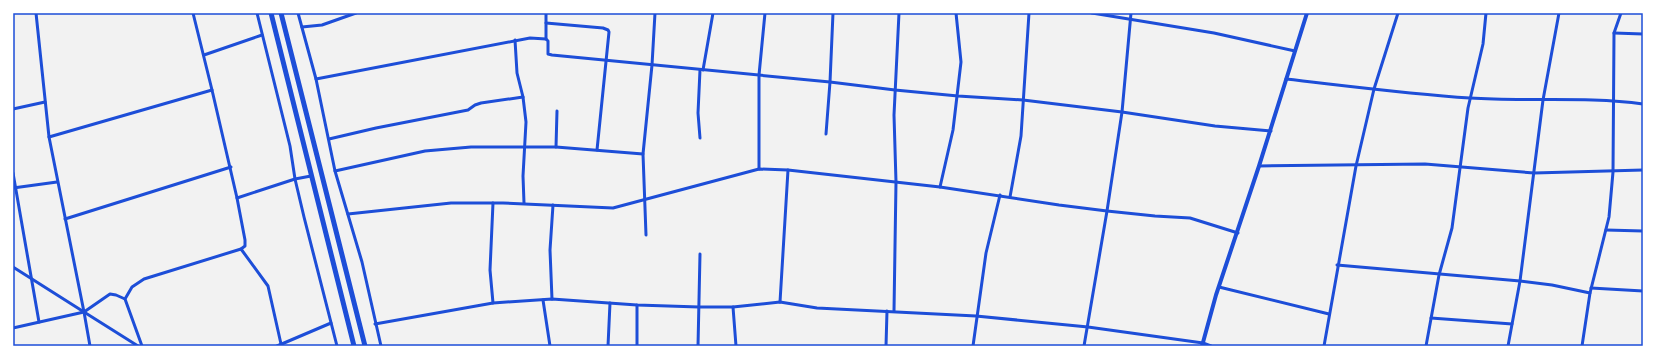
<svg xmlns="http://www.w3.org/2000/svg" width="1656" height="359" font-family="'Open Sans',sans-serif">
	<rect width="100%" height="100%" fill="#f2f2f2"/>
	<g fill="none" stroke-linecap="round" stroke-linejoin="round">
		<!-- minor -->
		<g stroke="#1d4ed8" stroke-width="3">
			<polyline points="36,13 49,137 84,312 138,346"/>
			<polyline points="193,13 212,90"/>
			<polyline points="257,13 290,146 295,179 304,217 337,346"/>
			<polyline points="298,13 316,79 335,171 362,262 381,346"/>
			<polyline points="1092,13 1214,33 1295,51"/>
			<polyline points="546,23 603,28 608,30 609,32 597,150"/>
			<polyline points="302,27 322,25 356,13"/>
			<polyline points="1614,33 1643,34"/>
			<polyline points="546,39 546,13"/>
			<polyline points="515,40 517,73 523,97 526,122 523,176 524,203"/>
			<polyline points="204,55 262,35"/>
			<polyline points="700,70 698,113 700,138"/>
			<polyline points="703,70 713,13"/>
			<polyline points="316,79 530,38 546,39 548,41 548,54 552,55 830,82 895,90 958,96 1023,100 1122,112 1215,126 1271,131"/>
			<path d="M1286,79c62,7 123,15 184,19 58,4 116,-2 173,6"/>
			<polyline points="13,109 45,102"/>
			<polyline points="826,134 830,82 833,13"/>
			<polyline points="49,137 212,90 237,198 295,179 311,176"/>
			<polyline points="329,139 376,128 468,110 475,105 481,103 523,97"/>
			<polyline points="556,147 557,111"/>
			<polyline points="1259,166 1425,164 1534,173 1643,170"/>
			<polyline points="759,169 759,75 765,13"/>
			<polyline points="335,171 425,151 471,147 556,147 643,154"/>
			<polyline points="13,173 39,322"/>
			<polyline points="940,187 953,130 961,62 956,13"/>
			<polyline points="13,188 57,182"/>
			<polyline points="1010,197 1021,136 1029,13"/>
			<polyline points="348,214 451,203 503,203 613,208 759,169 788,170 940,187 1059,205 1107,211 1155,216 1190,218 1238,233"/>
			<polyline points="65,219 231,167"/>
			<polyline points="1606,230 1643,231"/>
			<polyline points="646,235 643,154 652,65 655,13"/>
			<polyline points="241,249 268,286 281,344"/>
			<polyline points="1337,265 1520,281 1552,285 1590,293"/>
			<polyline points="13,267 84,312 90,346"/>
			<polyline points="1219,287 1329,314"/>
			<polyline points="1591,288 1643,291"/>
			<polyline points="552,299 550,250 553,205"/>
			<polyline points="543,300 550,346"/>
			<polyline points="780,302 788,170"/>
			<polyline points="493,303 490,270 493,203"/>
			<polyline points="733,307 736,346"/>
			<polyline points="894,311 896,182 894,115 899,13"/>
			<polyline points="1431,318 1512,324"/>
			<polyline points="375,324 493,303 552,299 637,305 699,307 733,307 780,302 817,308 976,316 1088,327 1203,343 1211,346"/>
			<polyline points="13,328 84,312 110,294 116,295 125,299"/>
			<polyline points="142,346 125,299 132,287 144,279 241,249 245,246 245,240 237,198"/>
			<polyline points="277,346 331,323"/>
			<polyline points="608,346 610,303"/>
			<polyline points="637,346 637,305"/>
			<polyline points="698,346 700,254"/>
			<polyline points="886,346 887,311"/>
			<polyline points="973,346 986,253 1000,195"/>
			<polyline points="1084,346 1107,211 1122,112 1131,13"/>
			<polyline points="1324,346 1356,166 1374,89 1398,13"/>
			<polyline points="1426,346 1439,275 1452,228 1468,108 1483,44 1486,13"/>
			<polyline points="1508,346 1520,281 1543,100 1559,13"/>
			<polyline points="1582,346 1590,293 1609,217 1613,172 1614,33 1621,13"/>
		</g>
		<!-- tertiary -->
		<polyline stroke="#1d4ed8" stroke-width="4" points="1202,346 1216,295 1259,166 1307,13"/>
		<!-- primary -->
		<g stroke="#1d4ed8" stroke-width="5">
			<polyline points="271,13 354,346"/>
			<polyline points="281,13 365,346"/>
		</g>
	</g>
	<!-- border -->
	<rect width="1656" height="359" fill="none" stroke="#ffffff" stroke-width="28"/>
	<rect x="14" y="14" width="1628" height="331" fill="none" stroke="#1d4ed8" stroke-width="1.5"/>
</svg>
